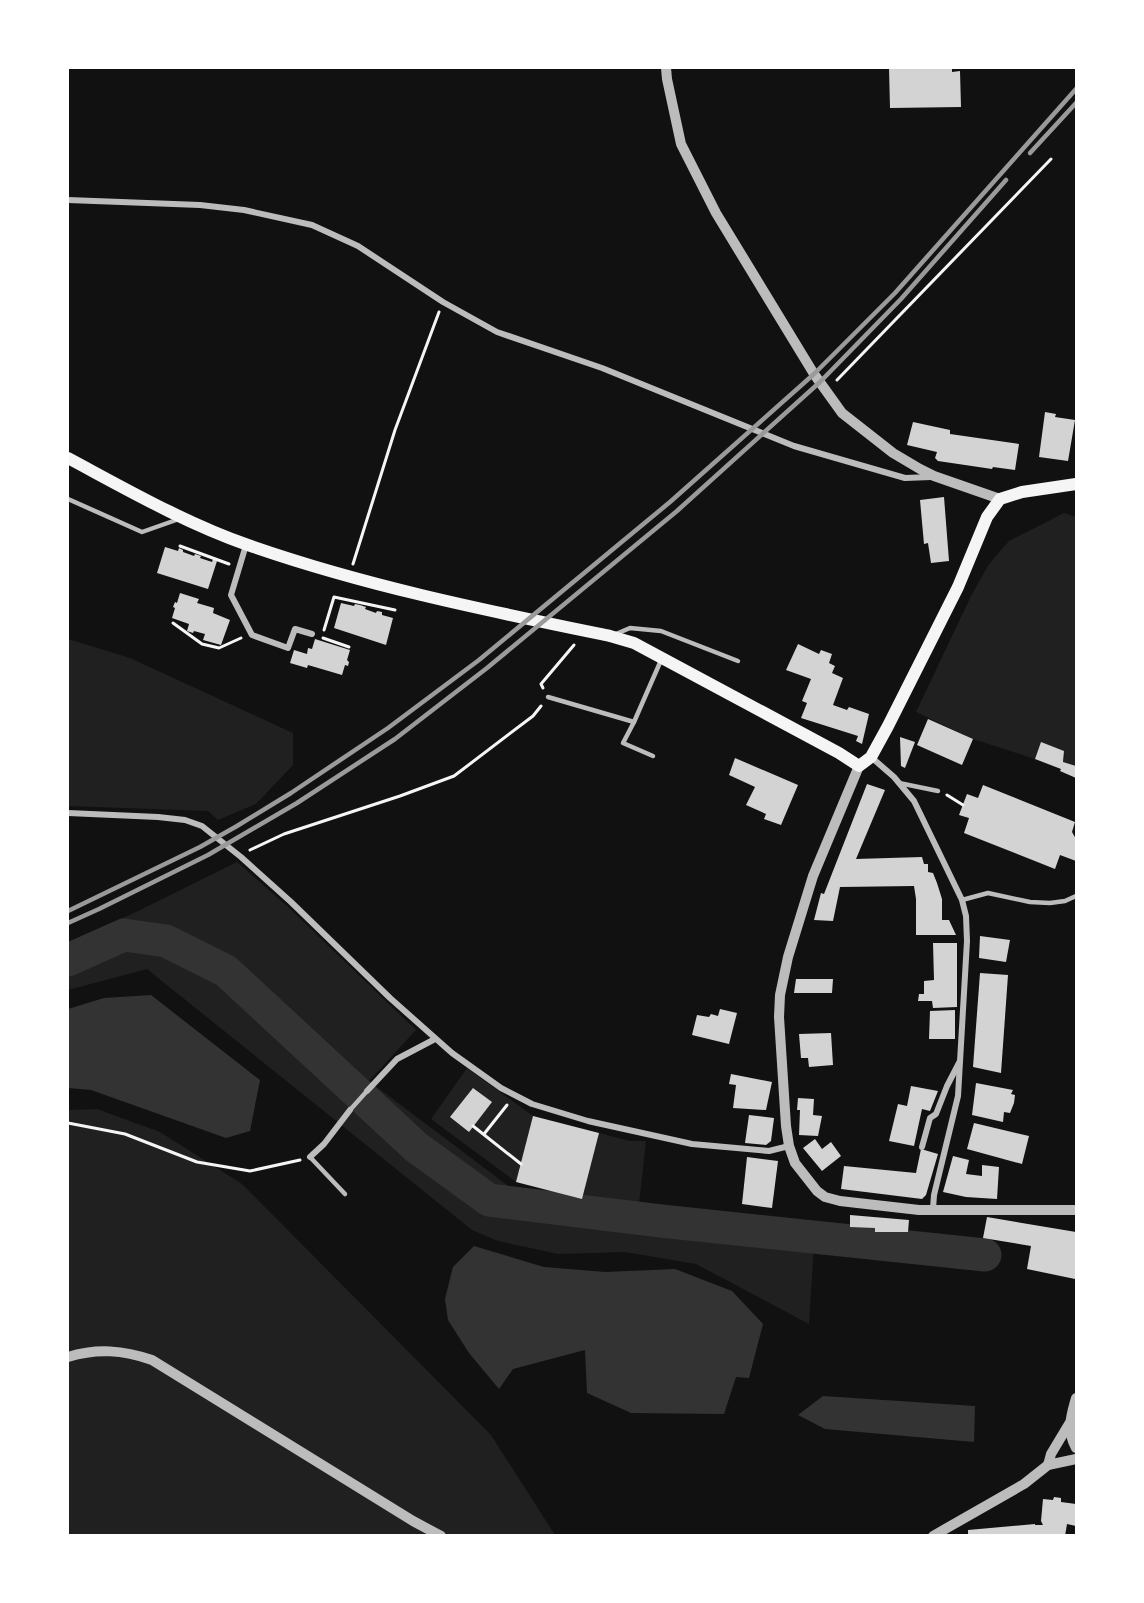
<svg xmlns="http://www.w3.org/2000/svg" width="1144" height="1603" font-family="'DM Sans',sans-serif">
	<rect width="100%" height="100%" fill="#111"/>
	<!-- green -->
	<g fill="#202020">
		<polygon points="1064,513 1076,517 1076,766 1063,762 1065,756 1041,743 1035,759 973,739 916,712 971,596 989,564 1009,541"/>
		<polygon points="68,639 130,658 293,733 293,765 256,804 218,820 208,811 68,806"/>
		<polygon points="237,862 287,906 416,1030 369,1081 511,1188 602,1211 815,1227 809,1324 696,1264 625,1252 558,1254 498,1241 472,1230 147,969 68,990 68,942 134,913"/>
		<polygon points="467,1068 533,1116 516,1182 431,1119"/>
		<polygon points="97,1109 160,1132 242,1184 491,1435 555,1535 68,1535 68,1110"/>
		<polygon points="599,1133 630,1141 646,1141 639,1204 582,1199"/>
	</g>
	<!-- water -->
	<g fill="#333">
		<polygon points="151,995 260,1080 250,1131 226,1138 91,1090 68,1088 68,1009 104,998"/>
		<polygon points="474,1246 544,1267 605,1272 675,1269 732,1291 763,1324 749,1378 736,1377 724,1414 631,1413 587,1393 585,1350 513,1369 499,1389 469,1353 448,1320 445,1299 453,1267"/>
		<polygon points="823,1396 975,1406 974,1442 825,1429 798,1415"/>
	</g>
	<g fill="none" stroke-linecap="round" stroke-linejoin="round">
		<!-- river -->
		<polyline stroke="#333" stroke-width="33" points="68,960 124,935 166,941 226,971 416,1147 489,1200 661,1221 985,1255"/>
	</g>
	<!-- building -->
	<g fill="#d3d3d3">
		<polygon points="889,68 952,68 952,72 960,71 961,107 890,108"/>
		<polygon points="1045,412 1056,414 1055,417 1075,420 1068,461 1039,457"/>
		<polygon points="913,422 950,430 950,434 1019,444 1015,470 993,467 992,469 938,461 935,458 937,452 907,445"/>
		<polygon points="944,497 949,561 931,563 928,543 924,544 920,500"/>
		<polygon points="165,547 178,551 179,548 183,550 183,552 194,556 195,554 201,556 200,558 212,562 213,559 217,561 208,589 157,573"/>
		<polygon points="180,593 199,599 197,603 214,608 213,613 230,620 221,645 203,640 205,634 194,631 193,633 187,631 189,624 172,618 175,608 173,607 175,602 177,603"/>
		<polygon points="341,603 354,606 355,604 360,605 366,607 365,609 376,613 377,611 382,612 382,615 393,618 386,645 334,628"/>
		<polygon points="315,639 350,650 347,660 349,662 348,666 345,665 342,675 308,665 307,668 290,663 294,650 307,654 308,648 312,649"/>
		<polygon points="798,644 819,654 821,650 832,654 829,663 835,666 832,673 843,678 833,705 847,710 849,707 869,714 862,744 856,741 858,736 801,718 807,703 802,701 811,679 786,670"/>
		<polygon points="928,719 973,739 962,765 917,745"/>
		<polygon points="900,737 915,742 905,768 901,766"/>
		<polygon points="1041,742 1064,751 1063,762 1076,766 1076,778 1060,771 1061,769 1035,759"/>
		<polygon points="735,758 798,785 781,825 764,819 766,814 746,805 755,787 729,775"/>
		<polygon points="867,784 885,790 856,859 922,857 924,864 928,864 928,872 933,873 937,883 942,899 942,920 949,920 956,935 916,935 916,899 914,886 840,887 833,921 814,920 821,893 824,894"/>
		<polygon points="983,785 1075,822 1072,832 1076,839 1076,861 1060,855 1055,869 964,833 969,818 959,815 967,794 978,798"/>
		<polygon points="980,936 1010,940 1006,962 979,958"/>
		<polygon points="933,943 957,943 957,1007 933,1008 932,1001 918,1001 919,994 924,994 924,981 934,980"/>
		<polygon points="980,973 1008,975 1001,1073 973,1067"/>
		<polygon points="796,979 833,979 832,993 794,993"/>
		<polygon points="720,1009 737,1013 729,1044 692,1035 697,1015 709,1017 711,1014 718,1016"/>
		<polygon points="955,1010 955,1039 929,1039 930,1011"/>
		<polygon points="831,1033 833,1065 809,1067 808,1058 801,1058 799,1034"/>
		<polygon points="731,1074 772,1082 766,1110 733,1108 736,1085 729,1084"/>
		<polygon points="976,1083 1013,1090 1011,1094 1015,1095 1014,1103 1010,1113 1004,1112 1003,1122 972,1115"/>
		<polygon points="911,1086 938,1091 930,1111 922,1109 914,1146 889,1141 898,1104 907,1106"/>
		<polygon points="473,1088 492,1102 469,1132 450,1117"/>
		<polygon points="798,1098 814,1099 813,1115 822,1116 818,1136 799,1135 800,1110 797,1110"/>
		<polygon points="749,1115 774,1118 771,1141 766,1145 745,1143"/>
		<polygon points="533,1116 599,1133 582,1199 516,1182"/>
		<polygon points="974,1123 1029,1136 1022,1164 967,1149"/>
		<polygon points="815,1139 822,1149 831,1142 841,1156 822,1171 803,1148"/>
		<polygon points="921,1149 938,1154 926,1195 922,1199 841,1189 844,1166 916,1173"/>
		<polygon points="953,1156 969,1160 966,1174 982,1176 982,1165 999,1167 997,1199 966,1197 943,1192"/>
		<polygon points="747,1157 778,1161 772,1208 742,1204"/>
		<polygon points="850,1215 909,1220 908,1232 875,1232 875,1228 850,1227"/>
		<polygon points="987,1217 1076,1232 1076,1277 1075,1279 1027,1269 1031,1246 983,1238"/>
		<polygon points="1054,1497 1061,1498 1061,1502 1076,1504 1076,1526 1067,1524 1065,1536 968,1536 968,1530 1035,1524 1035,1525 1043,1525 1041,1521 1043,1499 1053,1500"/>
	</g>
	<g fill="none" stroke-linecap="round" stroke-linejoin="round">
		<!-- path -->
		<g stroke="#f5f5f5" stroke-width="3">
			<polyline points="837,380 1051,159"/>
			<polyline points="180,546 229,564"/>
			<polyline points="353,564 395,430 439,312"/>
			<polyline points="173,623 202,644 219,648 241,638"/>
			<polyline points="324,630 334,597 395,610"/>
			<polyline points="323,638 349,647"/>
			<polyline points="543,688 541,684 574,645"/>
			<polyline points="947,795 963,805"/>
			<polyline points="250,850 284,834 400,796 454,776 533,716 541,706"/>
			<polyline points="68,1123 125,1134 197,1162 250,1171 300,1160"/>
			<polyline points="473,1126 521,1164"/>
			<polyline points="484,1134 507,1105"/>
		</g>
		<!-- service -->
		<g stroke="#bcbcbc" stroke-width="4.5">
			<polyline points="68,499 142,532 179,519"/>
			<polyline points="616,634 630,628 661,631 738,661"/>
			<polyline points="548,697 634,722 662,658"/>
			<polyline points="634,722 623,743 653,756"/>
			<polyline points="899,783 938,791"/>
			<polyline points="962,900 988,893 1030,902 1050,903 1065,901 1076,896"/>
			<polyline points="350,1110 367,1091"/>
			<polyline points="310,1157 345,1194"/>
		</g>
		<!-- minor -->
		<g stroke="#bcbcbc" stroke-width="6">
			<polyline points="68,200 200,205 244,210 312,225 358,246 443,302 497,332 602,368 794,446 905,478 931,477"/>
			<polyline points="246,545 231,595 252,635 288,648 295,629 312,634"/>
			<polyline points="871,757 894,777 914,801 962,900 966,916 967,941 958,1096 934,1195 933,1209"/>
			<polyline points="68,813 158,817 185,820 202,826 241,857 291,902 390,998 452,1053 501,1088 532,1104 588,1121 692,1144 769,1151 789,1146"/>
			<polyline points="367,1091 397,1059 435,1039"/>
			<polyline points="922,1147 930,1118 936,1114 947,1086 960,1061"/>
			<polyline points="310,1157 324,1144 350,1110"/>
		</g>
		<!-- tertiary -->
		<g stroke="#bcbcbc" stroke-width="10">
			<polyline points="666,68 667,79 681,144 716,213 814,374 842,413 893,453 920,469 934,476 1000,499"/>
			<polyline points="859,766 813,876 788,957 780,995 779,1017 786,1126 789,1146 795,1163 817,1191 825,1197 840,1201 919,1210 1076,1210"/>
			<path d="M68,1357c29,-9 55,-7 84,3l261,161 28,15"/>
			<path d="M1076,1398c-5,18 -10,32 0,50"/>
			<polyline points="1048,1465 1051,1454 1069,1424"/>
			<polyline points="933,1536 1024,1484 1048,1465 1076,1459"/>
		</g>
		<!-- secondary -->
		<path stroke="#f5f5f5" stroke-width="12" d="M68,458c58,31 117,65 180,87 117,41 241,66 362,91l24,7 205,110 20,13 12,-9 17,-31 70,-139 29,-70 13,-18 22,-7 54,-8"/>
		<!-- rail -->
		<g stroke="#9a9a9a" stroke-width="4.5">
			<polyline points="1030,153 1076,103"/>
			<polyline points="68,911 200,847 237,826 291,793 388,728 479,660 670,502 814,374 895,293 1076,89"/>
			<polyline points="68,923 99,909 208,855 297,803 395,739 487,668 677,511 820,382 901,299 1006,180"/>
		</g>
	</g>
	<!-- border -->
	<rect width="1144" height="1603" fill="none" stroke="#ffffff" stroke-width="138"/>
</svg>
